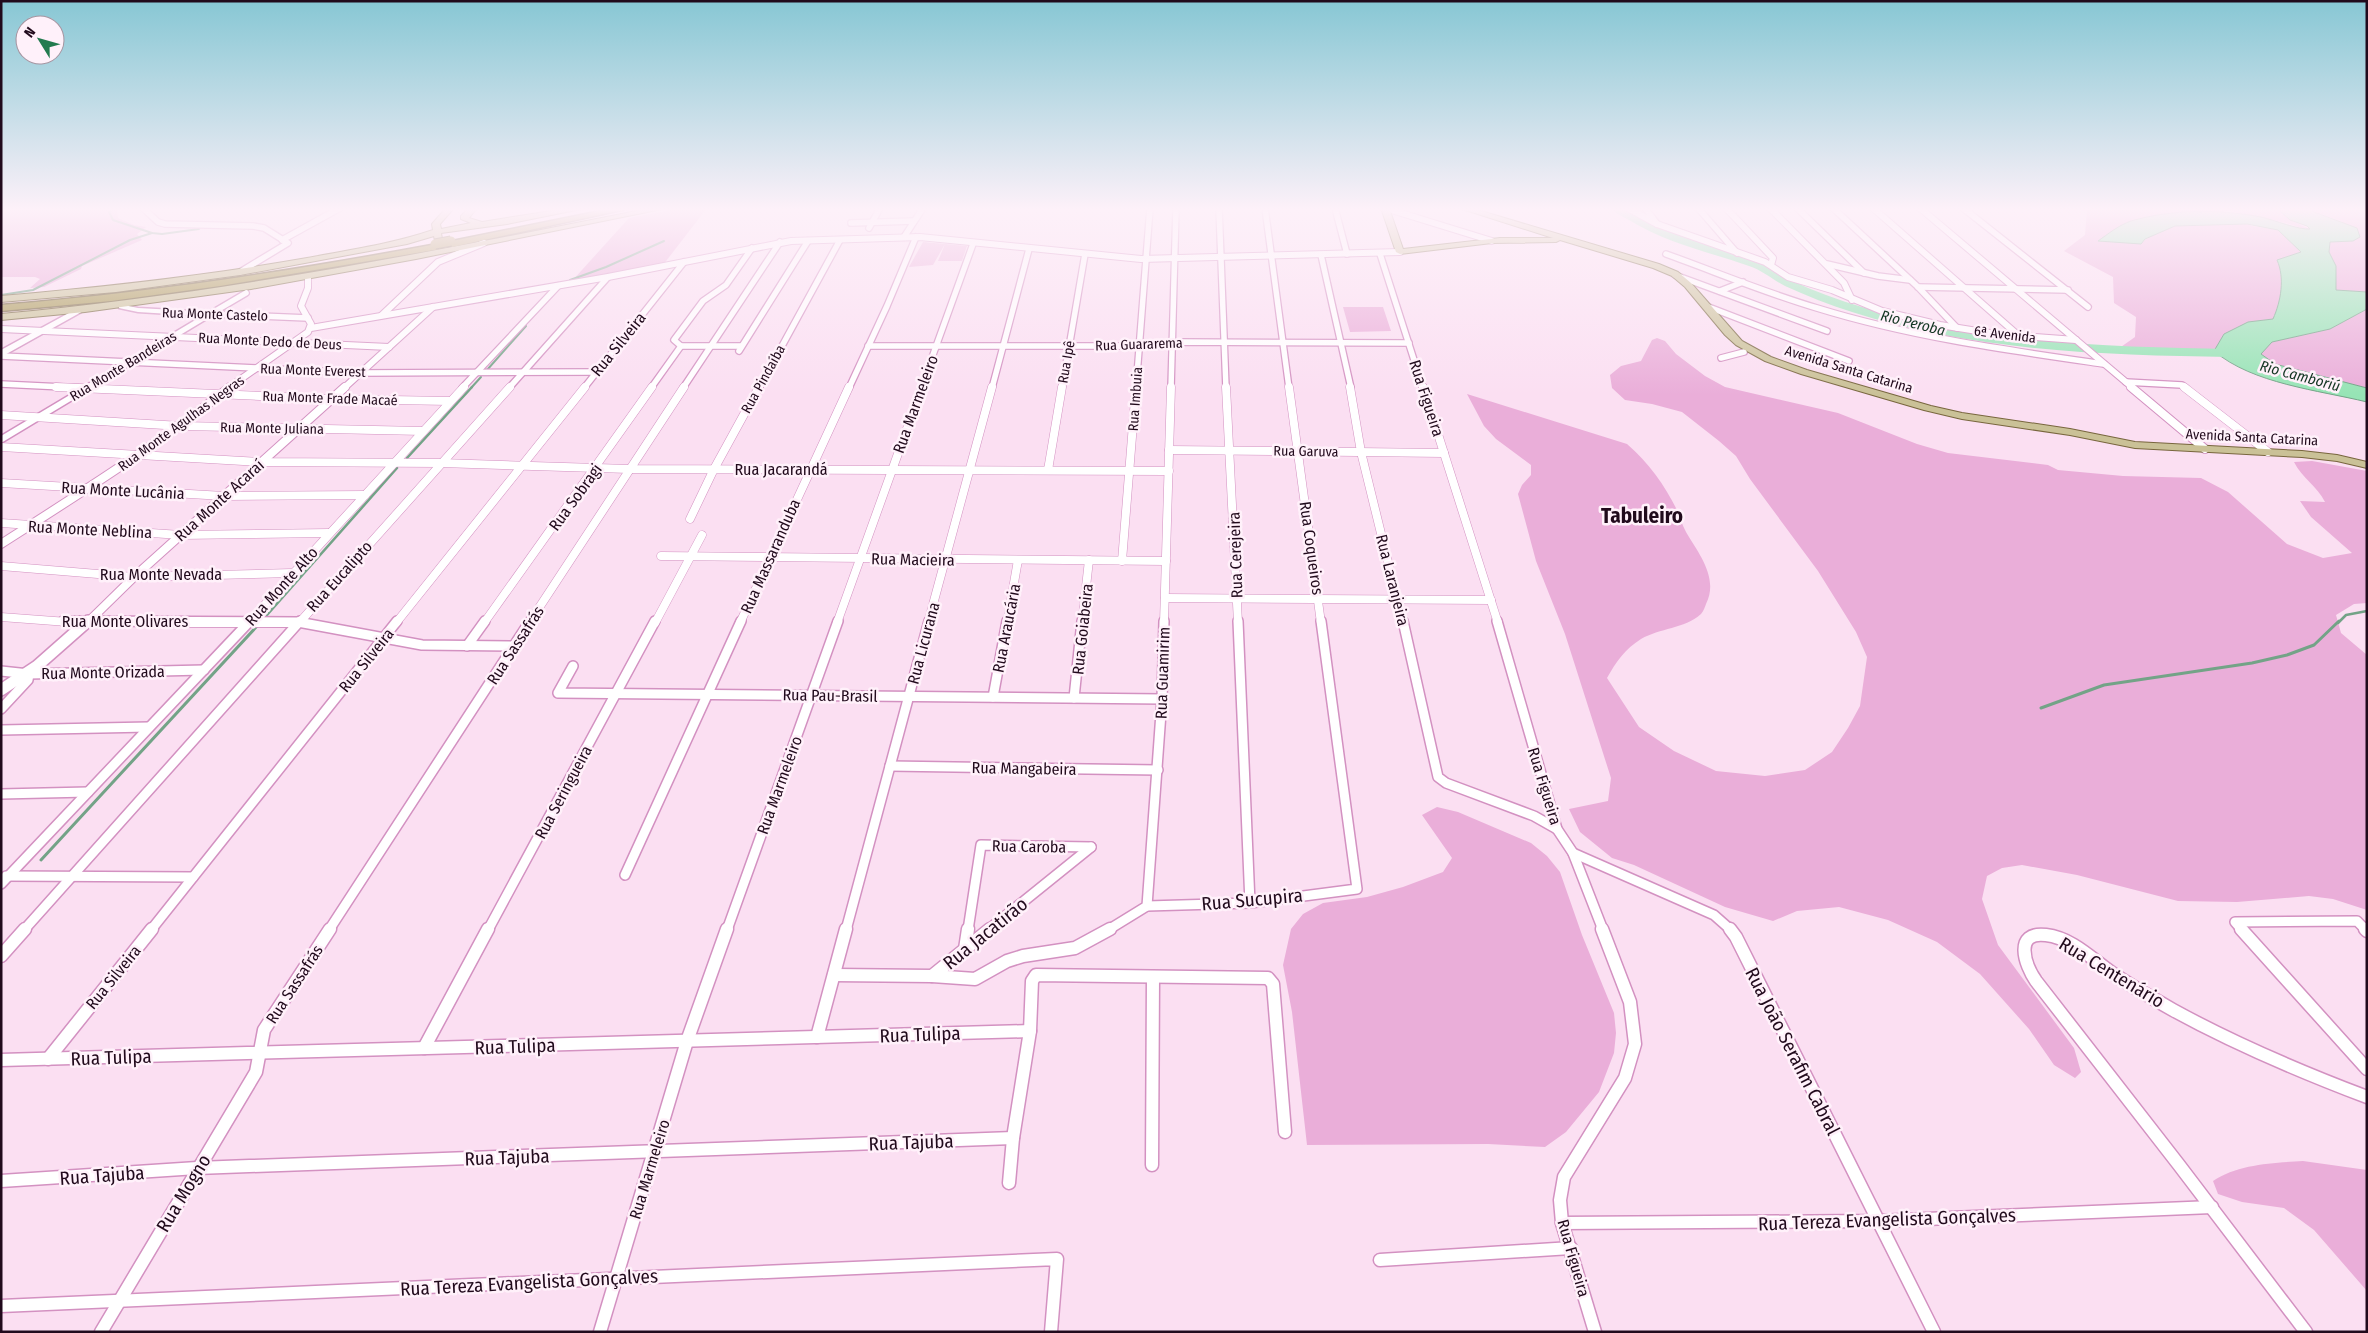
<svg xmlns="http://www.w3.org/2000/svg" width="2368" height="1333" font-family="'Fira Sans Condensed',sans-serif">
	<rect width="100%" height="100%" fill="#fbdff2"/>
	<!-- green -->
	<g fill="#eaaed9">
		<polygon points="1,208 119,208 117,212 118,218 134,225 146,227 137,234 142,240 82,266 81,269 44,287 30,288 40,279 35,277 1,277"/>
		<polygon points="681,208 707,208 663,265 572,281 629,218"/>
		<path d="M2072,208h211l-3,2 10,10 20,9h-6l-18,-6 -57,-12 -61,4 -27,29c24,-26 74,-21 106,-20l5,2 26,4 24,22 -24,8c7,19 3,41 -5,59l-25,3 -24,12 -10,17 -18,-2 -2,4 -76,-4 17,-12 1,-20 -22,-14 -1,-26 -49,-26 21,-16 2,-24z"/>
		<polygon points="2315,208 2367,208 2367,292 2336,290 2336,266 2329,252 2330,242 2353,241 2341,221 2314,212 2310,209"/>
		<polygon points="923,242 967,246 962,261 938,261 945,244 933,265 909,267"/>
		<polygon points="1343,307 1383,307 1391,331 1350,332"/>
		<polygon points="2367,309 2367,388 2275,364 2260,354 2272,342 2330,329"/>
		<path d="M1657,338l8,3 11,13 29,22 20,11 113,26 79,31 31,9 100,12 10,5 65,6 78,2 27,14 59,52 36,14 29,-5 -41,-36 -11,-16 25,1c-8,-16 -23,-24 -31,-40l18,-1 55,10v132l-13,1 -18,11 5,18 26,22v255l-34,-11 -24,-3 -72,6 -59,-1 -101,-26 -55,-10 -20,3 -15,8 -5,23 16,46 76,103 7,24 -6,6 -21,-13 -25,-36 -49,-55 -43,-32 -49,-22 -49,-13 -42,4 -24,10 -48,-14 -91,-42 -22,-7 -32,-26 -11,-23 39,-8 3,-23 -46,-144 -29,-73 -18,-67 4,-9 9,-10v-10l-35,-26 -12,-13 -17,-32 160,50c22,19 37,40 50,66 3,7 5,15 9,22 13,22 33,46 20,72 -1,3 -3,8 -5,10 -17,15 -41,14 -60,25 -16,10 -25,23 -34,39l32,49 35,24 42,20 49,5 40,-6 27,-18 16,-24 12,-22 7,-49 -11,-25 -38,-61 -68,-92 -14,-23 -17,-15 -37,-29 -30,-8 -27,-4 -13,-12 -2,-13 11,-9 20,-5 11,-21z"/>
		<polygon points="1437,807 1458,812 1531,843 1547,856 1560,872 1582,935 1614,1013 1616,1033 1614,1053 1599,1092 1566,1132 1545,1147 1488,1144 1307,1145 1292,1012 1283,965 1291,929 1303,914 1323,903 1367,897 1403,887 1443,872 1452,858 1422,815"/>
		<path d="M2303,1161l64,9v121l-53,-61 -30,-22 -42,-6 -24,-8 -5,-13c25,-17 60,-18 90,-20z"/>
	</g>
	<!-- water -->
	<path fill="#96e4b5" stroke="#73a387" d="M2283,208h32l-5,1 4,3 43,16 3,9 -7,4 -23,1 -1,10 7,14v24l31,2v17l-37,20 -58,13 -11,12 14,10 92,24v14c-49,-12 -114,-18 -153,-51l10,-17 24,-12 25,-3c8,-18 12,-41 4,-59l24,-8 -23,-22 -31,-6 -72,2 -30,13 -4,5 -43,-3c10,-7 21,-16 33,-20 42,-12 88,-12 130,-4 13,3 38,13 49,12l-3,-3 -17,-6 -10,-9z"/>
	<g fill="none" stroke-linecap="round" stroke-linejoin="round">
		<!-- stream-far2 -->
		<g stroke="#73a387" stroke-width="2">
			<polyline points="114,208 109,212 113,220 152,233 162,234 199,229"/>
			<polyline points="2179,208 2201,212"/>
			<polyline points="791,209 793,208"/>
			<polyline points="570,280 606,267 664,241"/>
			<polyline points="1,295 33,290 130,240 152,233"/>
			<polyline points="487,370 526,326"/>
			<polyline points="471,388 481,377"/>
		</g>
		<!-- stream-far1 -->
		<g stroke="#73a387" stroke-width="2.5">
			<polyline points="407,458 472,387"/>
			<polyline points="267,615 397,468"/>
			<polyline points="2338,623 2346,615 2367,611"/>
		</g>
		<!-- stream -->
		<g stroke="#73a387" stroke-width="3">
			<polyline points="2041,708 2104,685 2252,663 2287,655 2314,645 2339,621"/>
			<polyline points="41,860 258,625"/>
		</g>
		<!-- river -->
		<path fill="#96e4b5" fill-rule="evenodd" d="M1611,208c20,0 36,15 55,22 30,12 62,19 93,31 11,5 21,13 32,19 22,11 48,20 71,27 119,37 246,40 370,42l15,8 -7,4 -10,-4c-127,-2 -257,-6 -378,-45 -22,-7 -45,-16 -67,-26 -12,-6 -23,-16 -36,-20 -40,-14 -83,-23 -120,-46 -6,-3 -14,-7 -18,-12z"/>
		<defs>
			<g id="minor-far3">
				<polyline points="143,208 158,222 165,224 253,226 264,228 288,243 240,272"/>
				<polyline points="1219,208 1226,388"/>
				<polyline points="1265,208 1289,388"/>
				<polyline points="1335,208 1347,254"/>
				<polyline points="1385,208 1492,241"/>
				<polyline points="1645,208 1657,224"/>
				<polyline points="1698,208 1737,253"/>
				<polyline points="1797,208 1864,273"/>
				<polyline points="1833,208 1918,287 1957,328"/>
				<polyline points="1963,208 2088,307"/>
				<polyline points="851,223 914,221"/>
				<polyline points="869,228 880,208"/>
				<polyline points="904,237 923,208"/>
				<polyline points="282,240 340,208"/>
				<polyline points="1380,254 1423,388"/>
				<path d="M1666,254c50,18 100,39 151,54 94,29 190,42 287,56"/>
				<polyline points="1321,255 1351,388"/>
				<polyline points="1827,264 1878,276 1910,280"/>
				<polyline points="1675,275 1827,331"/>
				<polyline points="1918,287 2068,290"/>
				<polyline points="1720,291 1743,282"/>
				<polyline points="1706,306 1849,361"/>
				<polyline points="212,313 246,293"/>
				<polyline points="211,314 308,318"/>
				<polyline points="741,346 681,346 674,340 703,301 726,285 752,248"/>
				<polyline points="868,346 1162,346 1181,342 1409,343"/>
				<polyline points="739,351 808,241"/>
				<polyline points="1,356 360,373 595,372"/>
				<polyline points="1721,358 1744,352"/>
				<polyline points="2126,382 2182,385 2186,388"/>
				<polyline points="1,384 84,388"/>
				<polyline points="462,388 558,286"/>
				<polyline points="509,388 608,277"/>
				<polyline points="584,388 684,262"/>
				<polyline points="651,388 681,346"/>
				<polyline points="683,388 780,242"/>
				<polyline points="759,388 840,240"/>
				<polyline points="849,388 887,306 916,237"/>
				<polyline points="921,388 973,244"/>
				<polyline points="992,388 1029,249"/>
				<polyline points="1062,388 1085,254"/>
				<polyline points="1136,388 1150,208"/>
				<polyline points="1171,388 1176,208"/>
			</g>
			<g id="minor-far2">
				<polyline points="56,387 330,399 450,401"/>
				<polyline points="1226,387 1238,623"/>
				<polyline points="1289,387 1321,623"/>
				<polyline points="1350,387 1361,452 1403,623"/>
				<polyline points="1423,387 1498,623"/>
				<polyline points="2184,387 2268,452"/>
				<polyline points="1,415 181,426 423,431"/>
				<polyline points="1,447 260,462 441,463 629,469 1169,471"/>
				<polyline points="1169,450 1444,453"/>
				<polyline points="1048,470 1062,387"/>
				<polyline points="1,483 224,496 365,495"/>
				<polyline points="690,519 714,469 759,387"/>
				<polyline points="1,523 181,535 329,533"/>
				<polyline points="661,556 1166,561"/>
				<polyline points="1122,561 1136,387"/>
				<polyline points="1,566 134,577 292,573"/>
				<polyline points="1165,598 1491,600"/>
				<polyline points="1,617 81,623"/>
				<polyline points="171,623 301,623"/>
				<polyline points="248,623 464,387"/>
				<polyline points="299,623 510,387"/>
				<polyline points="396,623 585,387"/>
				<polyline points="484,623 652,387"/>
				<polyline points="529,623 684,387"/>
				<polyline points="655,623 702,535"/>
				<polyline points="740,623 849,387"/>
				<polyline points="837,623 922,387"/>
				<polyline points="928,623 992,387"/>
				<polyline points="1007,623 1018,560"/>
				<polyline points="1082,623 1089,560"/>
				<polyline points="1164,623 1171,387"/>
			</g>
			<g id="minor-far1">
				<polyline points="63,621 298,622 422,645 514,646"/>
				<polyline points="1238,621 1250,903"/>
				<polyline points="1403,621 1438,777 1446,783 1534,816 1557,829"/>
				<polyline points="1497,621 1557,829 1573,853 1603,930"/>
				<polyline points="467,646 485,621"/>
				<polyline points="573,666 558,693 1162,699"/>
				<polyline points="1,671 29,674 204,670"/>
				<polyline points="993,697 1007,621"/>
				<polyline points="1074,698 1082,621"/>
				<polyline points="1,709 28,680 29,674"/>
				<polyline points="1,730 149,727"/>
				<polyline points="890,766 1158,770"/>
				<polyline points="1,794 88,792"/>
				<polyline points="1573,853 1714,915 1731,930"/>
				<polyline points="625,875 741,621"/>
				<polyline points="6,876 193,877"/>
				<polyline points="1,884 250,621"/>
				<polyline points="1147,906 1250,903 1357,889 1321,621"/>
				<polyline points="24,930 300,621"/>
				<polyline points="151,930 397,621"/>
				<polyline points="329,930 530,621"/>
				<polyline points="488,930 655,621"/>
				<polyline points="727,930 838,621"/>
				<polyline points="846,930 929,621"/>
				<polyline points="968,930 981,845 1091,847"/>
				<polyline points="988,930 1091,847"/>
				<polyline points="1108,930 1147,906 1162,699 1164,621"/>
				<polyline points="2242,930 2235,922 2357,921 2366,930"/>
			</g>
			<g id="minor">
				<polyline points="1730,929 1736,937 1934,1332"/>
				<polyline points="2241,929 2367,1069"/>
				<polyline points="2365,929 2367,931"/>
				<polyline points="965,949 968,929"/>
				<polyline points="1,956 25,929"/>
				<polyline points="834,975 932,976 990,929"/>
				<polyline points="932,976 975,979 1007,961 1023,956 1075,948 1110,929"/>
				<polyline points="817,1037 846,929"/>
				<polyline points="424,1048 488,929"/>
				<polyline points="48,1059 152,929"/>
				<polyline points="1,1060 1030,1031"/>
				<polyline points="1152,1165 1153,977"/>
				<polyline points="1,1181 197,1168 1013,1138"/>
				<polyline points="1009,1183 1013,1138 1030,1031 1032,981 1036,975 1268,978 1273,984 1285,1132"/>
				<polyline points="1562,1223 1878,1221 2212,1207"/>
				<polyline points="1380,1260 1571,1248"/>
				<polyline points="1,1306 1057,1259 1051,1332"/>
				<polyline points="101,1332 256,1072 264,1030 330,929"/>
				<polyline points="600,1332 687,1041 727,929"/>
				<polyline points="1595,1332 1562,1223 1560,1200 1564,1177 1625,1078 1635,1044 1630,1002 1602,929"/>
				<path d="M2306,1332l-127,-167 -143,-184c-11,-16 -23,-50 10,-46 26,3 46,24 66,38 19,13 40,25 61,37 62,34 128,62 194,87"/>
			</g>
			<g id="tertiary-far2">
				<polyline points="1628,208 1657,224 1765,262 1788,277 1832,290 1882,311 1940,325 1996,334 2076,340"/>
				<polyline points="1726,208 1773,258 1771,265"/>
				<polyline points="1770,208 1844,283 1852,300"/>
				<polyline points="1873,208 2019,336"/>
				<polyline points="1920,208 2133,388"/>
				<polyline points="382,315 438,262 484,243"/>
				<polyline points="311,328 608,277 791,241 920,237 1141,259 1400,252"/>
				<polyline points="1,329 389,347"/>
				<polyline points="228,388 308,332 311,324 301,306 308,288 308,277"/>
				<polyline points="344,388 433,307"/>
			</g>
			<g id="tertiary-far1">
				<polyline points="2131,387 2205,449"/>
				<path d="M1,544c78,-50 156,-99 229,-157"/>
				<polyline points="87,623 134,577 345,387"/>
			</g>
			<polyline id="tertiary" points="1,690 37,666 88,621"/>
			<g id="secondary">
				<polygon points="119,304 138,308 211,312 215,314 1,443 1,436 202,316 138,312 119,308"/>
				<polygon points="78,308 85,310 1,357 1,350"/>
			</g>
			<g id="primary">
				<path d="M446,208h8l-14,16 1,5 30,-6 -10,-4v-3l8,-8h8l-8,10 13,4 88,-14h16l-79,16 -66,9 1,6 -4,2h-3l-1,-5 -27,8 -167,31 -124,17 -115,10v-6c103,-9 204,-20 306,-38 42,-8 85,-14 126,-28l-1,-6z"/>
				<path d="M652,208h15l-251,51 -165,30 -166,23 -84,8v-6c220,-20 435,-63 651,-106z"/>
				<polygon points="1381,208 1389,208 1403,249 1500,238 1553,238 1459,208 1471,208 1659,264 1678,272 1691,283 1742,341 1771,357 1807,370 1931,406 1962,413 2070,429 2135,442 2302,451 2337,455 2367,462 2367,468 2337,461 2302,457 2135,448 2070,435 1962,419 1924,410 1801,374 1765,361 1736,345 1725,335 1685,287 1672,276 1653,268 1560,240 1556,242 1492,243 1400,254 1396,252"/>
			</g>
			<g id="motorway">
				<polygon points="615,208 631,208 452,247 448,244 452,241"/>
				<path d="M437,244l4,3 -1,2 -220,37 -109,15 -110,10v-6c147,-12 291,-34 436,-61z"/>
			</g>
		</defs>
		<!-- minor-far3 casing -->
		<use href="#minor-far3" stroke="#d391c1" stroke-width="8"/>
		<!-- minor-far2 casing -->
		<use href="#minor-far2" stroke="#d391c1" stroke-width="9"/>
		<!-- minor-far1 casing -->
		<use href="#minor-far1" stroke="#d391c1" stroke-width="12"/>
		<!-- minor casing -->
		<use href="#minor" stroke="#d391c1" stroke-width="15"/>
		<!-- tertiary-far2 casing -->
		<use href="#tertiary-far2" stroke="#d391c1" stroke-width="8"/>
		<!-- tertiary-far1 casing -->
		<use href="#tertiary-far1" stroke="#d391c1" stroke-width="10"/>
		<!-- tertiary casing -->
		<use href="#tertiary" stroke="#d391c1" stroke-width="14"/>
		<!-- secondary casing -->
		<use href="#secondary" stroke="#d391c1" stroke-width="3"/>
		<!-- primary casing -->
		<use href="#primary" stroke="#78663e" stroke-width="2"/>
		<!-- motorway casing -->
		<use href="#motorway" stroke="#78663e" stroke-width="3"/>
		<!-- minor-far3 -->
		<use href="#minor-far3" stroke="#fff" stroke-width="5.5"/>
		<!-- minor-far2 -->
		<use href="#minor-far2" stroke="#fff" stroke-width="8"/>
		<!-- minor-far1 -->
		<use href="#minor-far1" stroke="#fff" stroke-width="9"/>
		<!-- minor -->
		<use href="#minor" stroke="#fff" stroke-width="12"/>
		<!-- tertiary-far2 -->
		<use href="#tertiary-far2" stroke="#fff" stroke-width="6"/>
		<!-- tertiary-far1 -->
		<use href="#tertiary-far1" stroke="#fff" stroke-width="8"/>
		<!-- tertiary -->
		<use href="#tertiary" stroke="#fff" stroke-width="11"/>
		<!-- secondary -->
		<use href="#secondary" fill="#fff" fill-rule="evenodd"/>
		<!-- primary -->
		<use href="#primary" fill="#cac197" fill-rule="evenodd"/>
		<!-- motorway -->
		<use href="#motorway" fill="#a79751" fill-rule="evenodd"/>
		<defs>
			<polyline id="motorway-bridge" points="435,244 451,241"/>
		</defs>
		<!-- motorway-bridge casing -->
		<use href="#motorway-bridge" stroke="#78663e" stroke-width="11" stroke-linecap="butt"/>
		<!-- motorway-bridge -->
		<use href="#motorway-bridge" stroke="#a79751" stroke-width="9"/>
	</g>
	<!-- sky -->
	<linearGradient id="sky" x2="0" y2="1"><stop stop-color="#87c7d4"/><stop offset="0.53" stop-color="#fdf1f9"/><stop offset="1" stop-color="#fdf1f9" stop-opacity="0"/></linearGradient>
	<rect width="2368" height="395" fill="url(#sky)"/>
	<g text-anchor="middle" stroke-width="5" stroke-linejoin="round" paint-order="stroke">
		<!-- far-street labels -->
		<g font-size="14" fill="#210a1c" stroke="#fff1fa">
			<text transform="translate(215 314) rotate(2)" y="5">Rua Monte Castelo</text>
			<text transform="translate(2005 334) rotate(7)" y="5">6ª Avenida</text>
			<text transform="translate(270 341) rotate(3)" y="5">Rua Monte Dedo de Deus</text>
			<text transform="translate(1139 344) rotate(-2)" y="5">Rua Guararema</text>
			<text transform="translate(1066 362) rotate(-80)" y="5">Rua Ipê</text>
			<text transform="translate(123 366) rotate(-31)" y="5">Rua Monte Bandeiras</text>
			<text transform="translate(1849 369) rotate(17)" y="5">Avenida Santa Catarina</text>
			<text transform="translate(313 370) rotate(2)" y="5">Rua Monte Everest</text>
			<text transform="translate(763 379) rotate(-61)" y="5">Rua Pindaíba</text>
			<text transform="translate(330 398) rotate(2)" y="5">Rua Monte Frade Macaé</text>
			<text transform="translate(1135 399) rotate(-86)" y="5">Rua Imbuia</text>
			<text transform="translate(181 423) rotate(-36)" y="5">Rua Monte Agulhas Negras</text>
			<text transform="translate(272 428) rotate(1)" y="5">Rua Monte Juliana</text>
			<text transform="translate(2252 437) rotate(3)" y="5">Avenida Santa Catarina</text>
			<text transform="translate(1306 451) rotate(1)" y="5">Rua Garuva</text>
		</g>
		<!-- far-water labels -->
		<g font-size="15" font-style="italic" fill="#143623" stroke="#fff1fa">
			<text transform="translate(1913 323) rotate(14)" y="5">Rio Peroba</text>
			<text transform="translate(2300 376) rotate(15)" y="5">Rio Camboriú</text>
		</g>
		<!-- street labels -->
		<g font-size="16" fill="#210a1c" stroke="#fff1fa">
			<text transform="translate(618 344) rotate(-51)" y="6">Rua Silveira</text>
			<text transform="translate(1427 398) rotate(72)" y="6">Rua Figueira</text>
			<text transform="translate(915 404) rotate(-70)" y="6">Rua Marmeleiro</text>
			<text x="781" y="475">Rua Jacarandá</text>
			<text transform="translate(123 490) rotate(3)" y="6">Rua Monte Lucânia</text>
			<text transform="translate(575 497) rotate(-54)" y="6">Rua Sobragi</text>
			<text transform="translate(219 500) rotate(-42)" y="6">Rua Monte Acaraí</text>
			<text transform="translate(90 529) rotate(3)" y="6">Rua Monte Neblina</text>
			<text transform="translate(1312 548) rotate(82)" y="6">Rua Coqueiros</text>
			<text transform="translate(1235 555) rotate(-92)" y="6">Rua Cerejeira</text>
			<text transform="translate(770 556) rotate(-66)" y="6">Rua Massaranduba</text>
			<text transform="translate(913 559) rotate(1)" y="6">Rua Macieira</text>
			<text x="161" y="580">Rua Monte Nevada</text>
			<text transform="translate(339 576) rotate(-48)" y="6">Rua Eucalipto</text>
			<text transform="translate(1393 580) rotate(76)" y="6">Rua Laranjeira</text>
			<text transform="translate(281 586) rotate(-48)" y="6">Rua Monte Alto</text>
			<text x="125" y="627">Rua Monte Olivares</text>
			<text transform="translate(1006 628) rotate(-79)" y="6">Rua Araucária</text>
			<text transform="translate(1082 629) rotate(-84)" y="6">Rua Goiabeira</text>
			<text transform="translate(923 643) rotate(-75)" y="6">Rua Licurana</text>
			<text transform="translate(515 645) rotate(-57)" y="6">Rua Sassafrás</text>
			<text transform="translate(366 660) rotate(-51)" y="6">Rua Silveira</text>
			<text transform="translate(103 672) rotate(-1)" y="6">Rua Monte Orizada</text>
			<text transform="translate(1162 673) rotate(-88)" y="6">Rua Guamirim</text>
			<text transform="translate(830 695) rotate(1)" y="6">Rua Pau-Brasil</text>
			<text transform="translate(1024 768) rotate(1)" y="6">Rua Mangabeira</text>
			<text transform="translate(779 785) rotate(-70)" y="6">Rua Marmeleiro</text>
			<text transform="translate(1545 786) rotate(73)" y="6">Rua Figueira</text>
			<text transform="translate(563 792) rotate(-62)" y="6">Rua Seringueira</text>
			<text transform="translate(1029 846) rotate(1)" y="6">Rua Caroba</text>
			<text transform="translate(113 977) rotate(-51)" y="6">Rua Silveira</text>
			<text transform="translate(294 984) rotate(-57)" y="6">Rua Sassafrás</text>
			<text transform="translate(649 1169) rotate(-73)" y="6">Rua Marmeleiro</text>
			<text transform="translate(1574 1258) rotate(74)" y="6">Rua Figueira</text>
		</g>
		<!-- near-street labels -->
		<g font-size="19" fill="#210a1c" stroke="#fff1fa">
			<text transform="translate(1252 899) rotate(-5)" y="7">Rua Sucupira</text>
			<text transform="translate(985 933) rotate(-39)" y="7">Rua Jacatirão</text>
			<text transform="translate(2112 972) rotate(31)" y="7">Rua Centenário</text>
			<text transform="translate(920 1034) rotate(-2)" y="7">Rua Tulipa</text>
			<text transform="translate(515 1046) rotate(-2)" y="7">Rua Tulipa</text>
			<text transform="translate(1793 1051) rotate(63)" y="7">Rua João Serafim Cabral</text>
			<text transform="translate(111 1057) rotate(-2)" y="7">Rua Tulipa</text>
			<text transform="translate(911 1142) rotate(-2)" y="7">Rua Tajuba</text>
			<text transform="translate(507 1157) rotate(-2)" y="7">Rua Tajuba</text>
			<text transform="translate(102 1175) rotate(-4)" y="7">Rua Tajuba</text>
			<text transform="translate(183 1193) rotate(-59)" y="7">Rua Mogno</text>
			<text transform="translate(1887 1219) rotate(-2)" y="7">Rua Tereza Evangelista Gonçalves</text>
			<text transform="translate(529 1282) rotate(-3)" y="7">Rua Tereza Evangelista Gonçalves</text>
		</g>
		<!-- district labels -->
		<g font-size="21" font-weight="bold" fill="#210a1c" stroke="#fff1fa">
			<text x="1642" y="523">Tabuleiro</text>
		</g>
	</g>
	<!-- border -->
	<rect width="2368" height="1333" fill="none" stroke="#210a1c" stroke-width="5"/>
	<!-- north arrow -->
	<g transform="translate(40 40) rotate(307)"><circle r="24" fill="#fff1fa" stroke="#a695a1"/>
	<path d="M0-4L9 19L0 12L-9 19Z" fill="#237b4f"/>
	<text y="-8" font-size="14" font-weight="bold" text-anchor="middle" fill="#210a1c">N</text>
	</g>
</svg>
